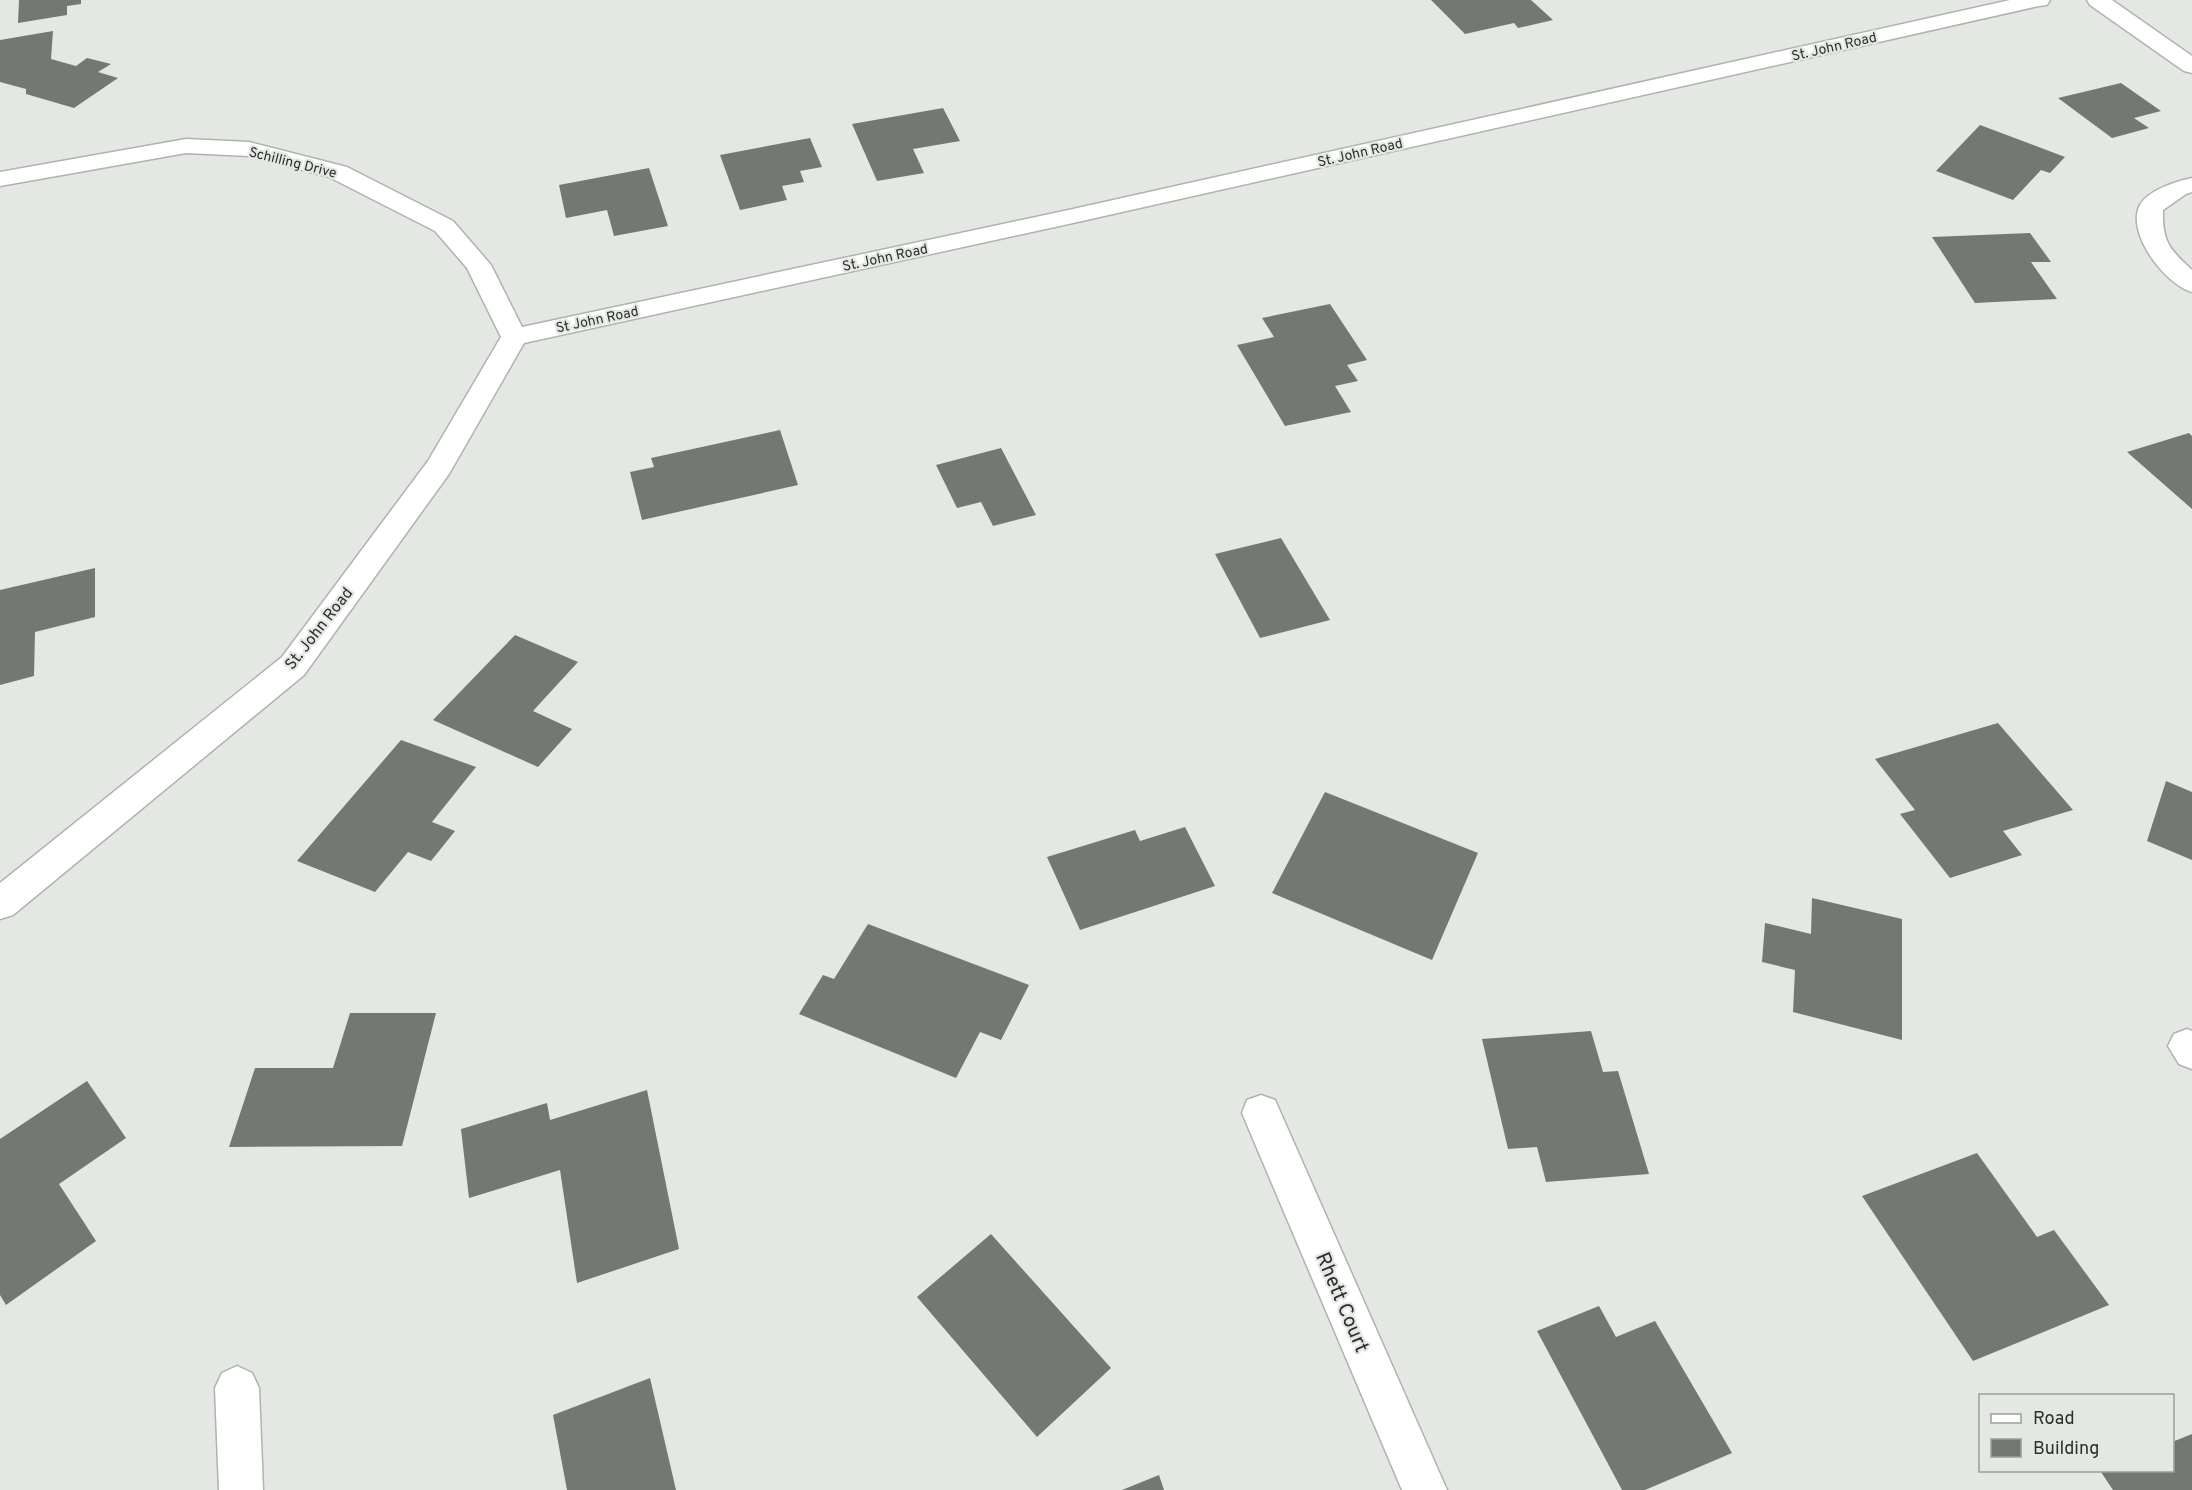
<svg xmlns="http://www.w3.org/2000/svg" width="2192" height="1490" font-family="Overpass,sans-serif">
	<rect width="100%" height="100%" fill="#e4e8e3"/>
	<!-- building -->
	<g fill="#747874">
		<polygon points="19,0 81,0 81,4 67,6 67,15 18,23"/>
		<polygon points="1431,0 1531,0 1553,20 1518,28 1514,23 1465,34"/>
		<polygon points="53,31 51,59 76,66 87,58 111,64 98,72 118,78 74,108 26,94 26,89 0,82 0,40"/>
		<polygon points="2121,83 2161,111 2134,118 2149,128 2112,138 2058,98"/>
		<polygon points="943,108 960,141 913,149 924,173 877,181 852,124"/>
		<polygon points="1980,125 2065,157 2050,173 2041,170 2013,200 1936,171"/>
		<polygon points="810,138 822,167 800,171 804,182 782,186 787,200 740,210 720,155"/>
		<polygon points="649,168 668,226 614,236 607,210 566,218 559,185"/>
		<polygon points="2030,233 2051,262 2031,262 2057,299 1975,303 1932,237"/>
		<polygon points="1330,304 1367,360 1347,365 1358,381 1335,386 1351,412 1285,426 1237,345 1274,337 1262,318"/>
		<polygon points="780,430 798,485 642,520 630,472 654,467 651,458"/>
		<polygon points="2189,433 2192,436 2192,509 2127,452"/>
		<polygon points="1001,448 1036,515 993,526 981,502 957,508 936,465"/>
		<polygon points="1281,538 1330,620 1260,638 1215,554"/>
		<polygon points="95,568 95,617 35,632 34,676 0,685 0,590"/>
		<polygon points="515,635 578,662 533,711 572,729 538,767 433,720"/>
		<polygon points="1998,723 2073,810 2003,831 2022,855 1950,878 1900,814 1915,810 1875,759"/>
		<polygon points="401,740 476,767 432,822 455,831 431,861 408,852 375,892 297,861"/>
		<polygon points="2166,781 2192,792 2192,860 2147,841"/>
		<polygon points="1325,792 1478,853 1432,960 1272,893"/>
		<polygon points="1185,827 1215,886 1080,930 1047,857 1135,830 1140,841"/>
		<polygon points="1812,898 1902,919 1902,1040 1793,1012 1795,970 1762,962 1765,923 1811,934"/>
		<polygon points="868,924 1029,985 1001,1040 980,1032 956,1078 799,1014 823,975 834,979"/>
		<polygon points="350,1013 436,1013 402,1146 229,1147 255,1068 333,1068"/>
		<polygon points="1591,1031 1603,1072 1618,1071 1649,1174 1546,1182 1537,1147 1508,1149 1482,1039"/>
		<polygon points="87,1081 126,1138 59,1184 96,1241 6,1305 0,1295 0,1139"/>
		<polygon points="647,1090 679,1249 577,1283 560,1170 469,1198 461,1129 547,1103 550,1120"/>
		<polygon points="1977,1153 2037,1237 2054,1230 2109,1305 1973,1361 1862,1196"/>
		<polygon points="991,1234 1111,1368 1037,1437 917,1297"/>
		<polygon points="1599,1306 1616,1337 1655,1321 1732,1453 1645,1490 1622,1490 1537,1331"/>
		<polygon points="650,1378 676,1490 567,1490 553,1415"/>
		<polygon points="2192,1434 2192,1490 2113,1490 2101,1472 2172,1470 2172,1442"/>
		<polygon points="1159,1475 1164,1490 1122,1490"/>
	</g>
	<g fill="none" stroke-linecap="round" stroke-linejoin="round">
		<defs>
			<g id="minor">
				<polygon points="2010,0 2050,0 2047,5 2039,6 1073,223 524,343 449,474 304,675 13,915 0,919 0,883 282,657 428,461 501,337 467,268 435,231 329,177 249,156 186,153 0,186 0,172 186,139 249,142 347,167 453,221 491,265 522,327 1073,209"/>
				<polygon points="2087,0 2112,0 2192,56 2192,73 2184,71 2090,5"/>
				<path d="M2192,178v14l-6,2 -23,16c-1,31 6,39 29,60v22c-26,-7 -67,-59 -52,-87 8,-15 37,-24 52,-27z"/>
				<polygon points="2187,1029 2192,1031 2192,1069 2179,1064 2168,1046 2174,1034"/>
				<polygon points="1261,1095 1275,1100 1447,1490 1402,1490 1242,1113 1247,1100"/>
				<polygon points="237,1366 252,1373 259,1388 263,1490 219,1490 215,1388 222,1373"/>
			</g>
		</defs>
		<!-- minor casing -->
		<use href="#minor" stroke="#afb2ae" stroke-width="3"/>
		<!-- minor -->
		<use href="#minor" fill="#fff" fill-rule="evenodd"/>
	</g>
	<g text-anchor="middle" stroke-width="4.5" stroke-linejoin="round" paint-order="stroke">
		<!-- far-street labels -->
		<g font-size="14" fill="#2d2e2c" stroke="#e4e8e3">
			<text transform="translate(1834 46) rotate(-13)" y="5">St. John Road</text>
			<text transform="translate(1360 152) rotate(-13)" y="5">St. John Road</text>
			<text transform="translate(293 162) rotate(14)" y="5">Schilling Drive</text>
			<text transform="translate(885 257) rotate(-12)" y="5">St. John Road</text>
			<text transform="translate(597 319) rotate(-12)" y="5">St John Road</text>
		</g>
		<!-- street labels -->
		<g font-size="16" fill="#2d2e2c" stroke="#e4e8e3">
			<text transform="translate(318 628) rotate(-52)" y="6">St. John Road</text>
		</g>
		<!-- near-street labels -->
		<g font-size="20" fill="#2d2e2c" stroke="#e4e8e3">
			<text transform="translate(1343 1302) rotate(67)" y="7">Rhett Court</text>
		</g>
	</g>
	<!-- legend -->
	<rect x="1979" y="1394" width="195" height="78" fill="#e4e8e3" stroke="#9b9e9a" stroke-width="1.5"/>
	<rect x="1991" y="1414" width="30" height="9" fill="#ffffff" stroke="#9b9e9a" stroke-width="1.5"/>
	<text x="2033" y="1424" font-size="18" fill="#2d2e2c">Road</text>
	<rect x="1991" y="1439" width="30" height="18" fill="#747874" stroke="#9b9e9a" stroke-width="1.5"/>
	<text x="2033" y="1454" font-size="18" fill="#2d2e2c">Building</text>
</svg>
